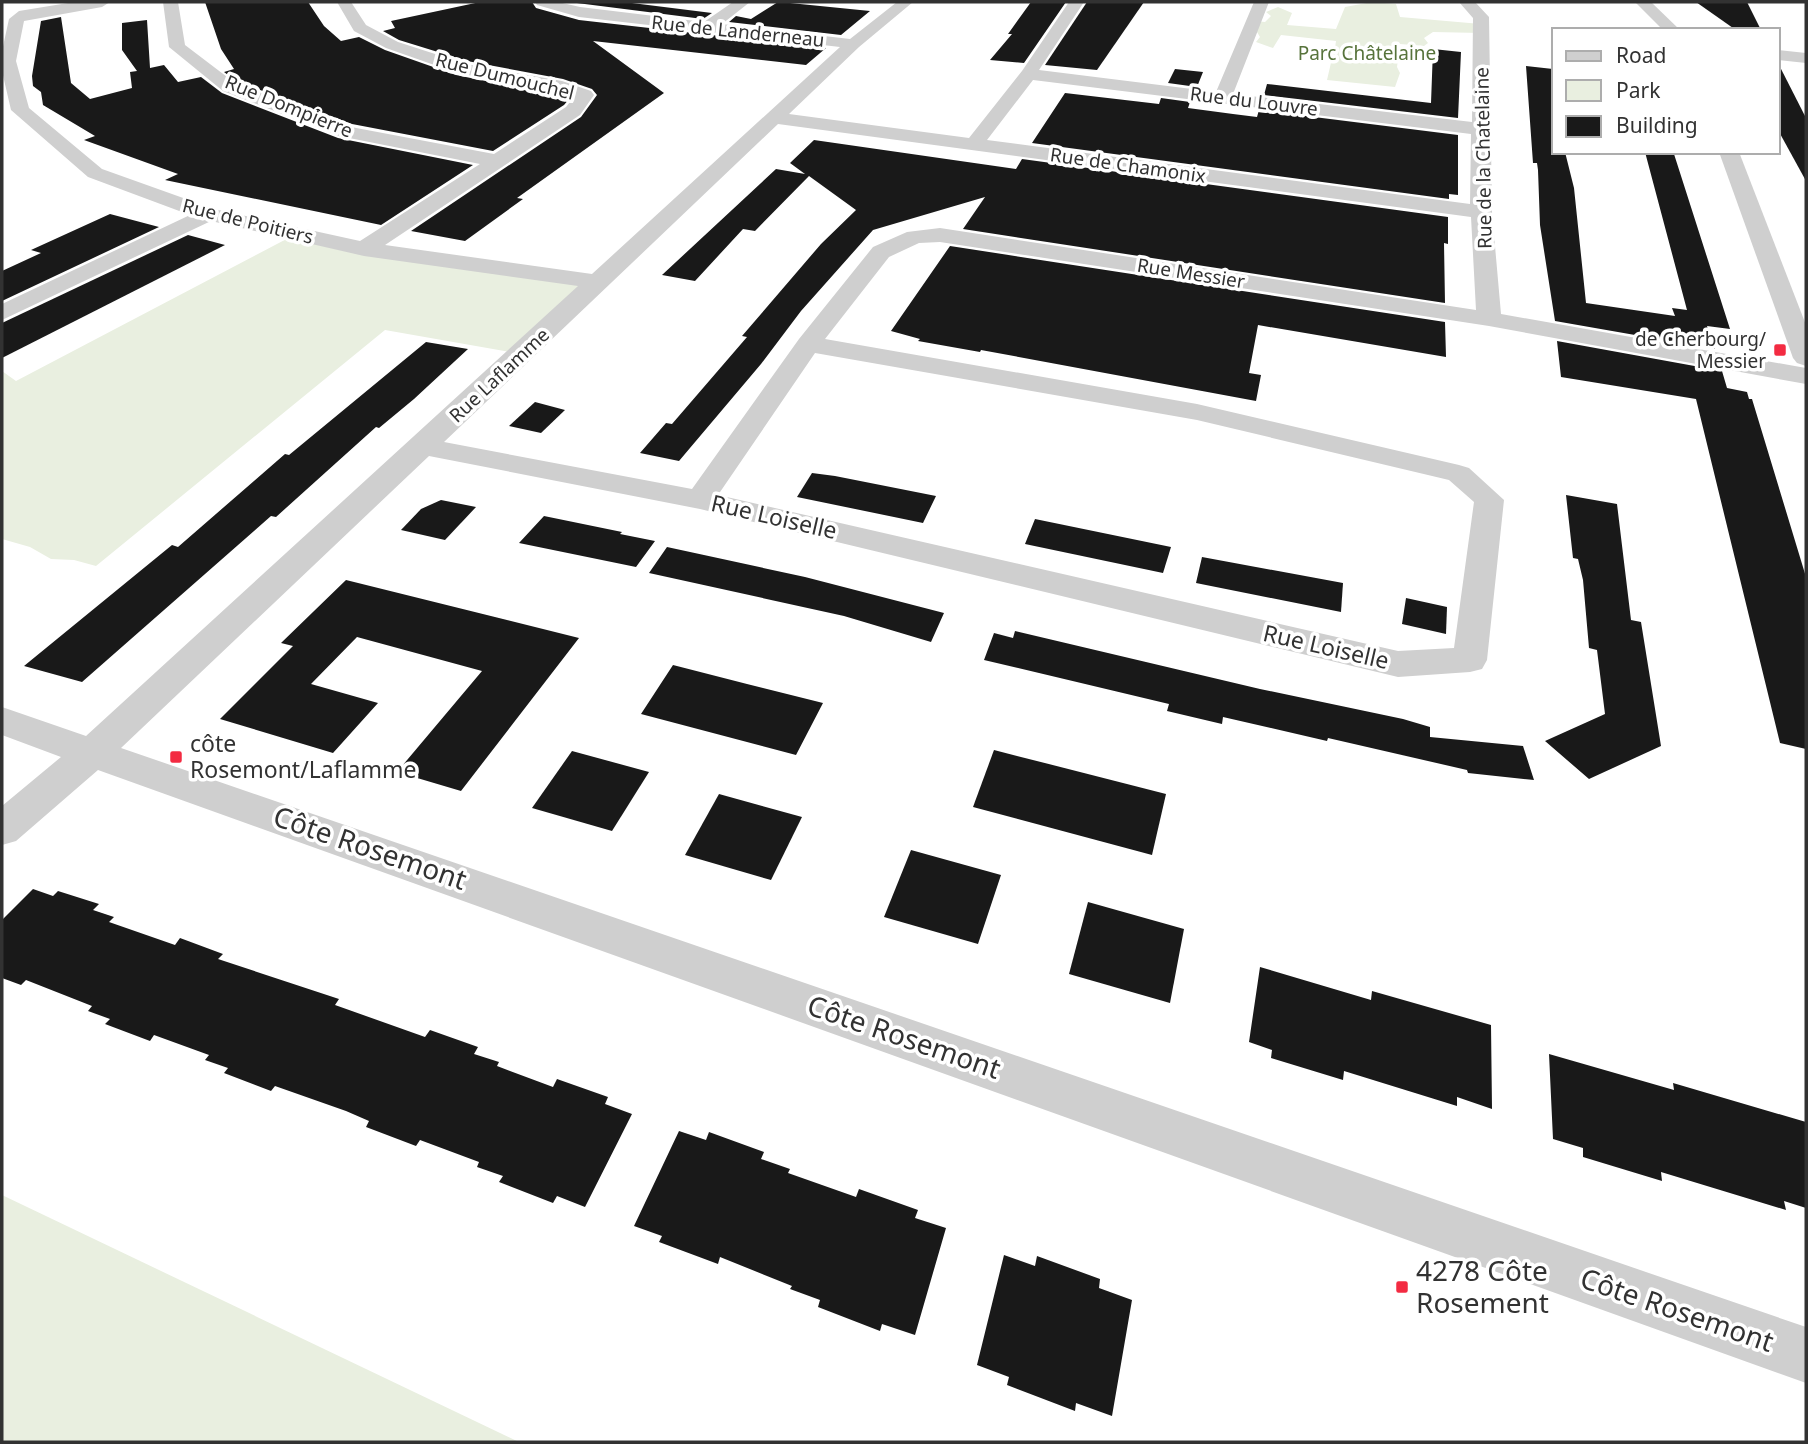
<svg xmlns="http://www.w3.org/2000/svg" width="1808" height="1444" font-family="'Noto Sans',sans-serif">
	<rect width="100%" height="100%" fill="#fff"/>
	<!-- green -->
	<g fill="#e9efe0">
		<polygon points="1372,2 1396,4 1400,17 1481,24 1481,33 1433,32 1424,38 1428,43 1424,46 1400,44 1397,67 1400,73 1395,87 1327,80 1333,54 1309,52 1322,46 1335,48 1336,41 1281,35 1273,48 1256,42 1260,37 1257,32 1250,31 1254,21 1265,22 1271,16 1266,12 1278,7 1292,13 1287,25 1336,29 1345,7"/>
		<polygon points="296,234 598,282 521,354 385,330 96,566 74,560 51,559 30,547 2,539 2,371 16,381"/>
		<polygon points="2,1195 519,1442 2,1442"/>
	</g>
	<!-- building -->
	<g fill="#191919">
		<polygon points="205,2 308,2 324,26 341,41 359,37 385,50 456,75 570,98 564,105 493,151 352,124 236,81 224,72 234,69 221,49"/>
		<polygon points="480,2 532,2 536,8 579,20 826,48 806,65 593,41 664,93 517,198 523,199 465,241 411,231 581,117 597,95 592,89 563,79 467,61 399,40 383,31 395,28 391,21"/>
		<polygon points="569,2 624,2 712,13 703,19"/>
		<polygon points="778,2 780,2 870,11 841,35 729,22 736,16 751,19"/>
		<polygon points="1031,2 1066,2 1024,63 990,60 1012,34 1008,34"/>
		<polygon points="1087,2 1144,2 1097,70 1045,65"/>
		<polygon points="1696,2 1747,2 1761,30 1733,28"/>
		<polygon points="61,17 71,83 90,99 132,88 130,72 137,71 122,50 122,23 147,20 150,68 164,65 178,82 201,77 222,93 338,138 473,165 381,225 165,180 178,174 84,140 95,136 43,105 41,92 33,86 32,76 41,21"/>
		<polygon points="1433,49 1461,52 1458,118 1264,95 1267,84 1431,103"/>
		<polygon points="1778,63 1806,118 1806,181 1778,130"/>
		<polygon points="1526,66 1553,69 1554,152 1565,152 1574,188 1586,303 1675,316 1672,308 1687,310 1645,152 1674,154 1730,329 1707,326 1715,349 1555,321 1540,225 1538,170 1537,163 1533,163"/>
		<polygon points="1175,69 1203,72 1197,87 1168,83"/>
		<polygon points="1065,93 1159,104 1161,98 1190,102 1188,108 1233,114 1257,117 1259,110 1458,135 1458,195 1449,194 1449,199 1032,143"/>
		<polygon points="814,140 1016,169 1022,159 1448,217 1448,244 1444,243 1445,303 963,229 985,197 873,230 801,311 761,364 679,461 640,453 666,423 672,424 747,337 742,336 821,244 856,210 809,176 755,231 743,229 695,281 662,275 776,169 805,174 790,163"/>
		<polygon points="110,214 159,227 2,301 2,271 41,253 31,250"/>
		<polygon points="188,235 225,245 2,358 2,323"/>
		<polygon points="950,246 1445,322 1446,357 1258,325 1249,373 1261,375 1256,401 981,350 980,352 918,341 920,339 891,331"/>
		<polygon points="1557,341 1722,371 1727,388 1747,392 1749,399 1752,399 1806,577 1806,749 1780,743 1696,399 1561,377"/>
		<polygon points="426,342 468,349 414,399 379,428 376,427 276,517 271,516 82,682 24,666 172,545 178,547 285,454 289,455"/>
		<polygon points="535,402 565,410 541,433 509,426"/>
		<polygon points="812,473 835,476 936,496 923,523 894,517 797,497"/>
		<polygon points="1566,495 1617,504 1631,620 1641,622 1661,746 1589,779 1545,741 1605,714 1597,650 1589,648 1583,580 1578,559 1573,558"/>
		<polygon points="441,500 476,507 445,540 401,530 421,509"/>
		<polygon points="544,516 622,532 620,534 655,541 636,567 519,543"/>
		<polygon points="1035,519 1171,547 1163,573 1025,544"/>
		<polygon points="667,547 805,577 944,613 931,642 844,616 649,573"/>
		<polygon points="1202,557 1343,583 1341,612 1196,583"/>
		<polygon points="346,580 579,638 461,791 397,772 482,671 357,637 311,684 378,703 333,753 220,719 293,646 281,643"/>
		<polygon points="1406,598 1447,607 1446,634 1402,624"/>
		<polygon points="1015,631 1260,689 1403,719 1430,727 1430,737 1523,746 1534,780 1468,773 1467,770 1328,738 1327,741 1223,717 1222,724 1167,711 1169,704 984,660 994,633 1013,638"/>
		<polygon points="673,665 747,684 823,703 796,755 641,714"/>
		<polygon points="994,750 1166,794 1152,855 973,807"/>
		<polygon points="572,751 649,772 612,831 532,808"/>
		<polygon points="719,794 802,817 771,880 685,855"/>
		<polygon points="911,850 1001,875 978,944 884,917"/>
		<polygon points="33,889 53,896 58,891 99,904 93,910 114,917 109,922 175,945 180,938 223,954 218,959 339,999 335,1005 425,1037 430,1030 478,1047 474,1054 499,1062 497,1066 553,1087 557,1079 608,1097 605,1104 632,1114 585,1207 557,1196 553,1203 499,1182 503,1176 477,1167 479,1162 420,1140 416,1146 366,1127 369,1121 346,1111 275,1086 271,1091 224,1073 228,1068 205,1060 209,1055 154,1035 150,1041 105,1024 110,1019 88,1011 92,1006 26,980 21,985 2,978 2,920"/>
		<polygon points="1088,902 1184,929 1170,1003 1069,974"/>
		<polygon points="1260,967 1371,1000 1372,991 1491,1025 1492,1109 1457,1097 1457,1106 1344,1071 1343,1080 1271,1058 1272,1050 1249,1042"/>
		<polygon points="1549,1054 1674,1090 1673,1083 1806,1122 1806,1208 1784,1201 1786,1210 1661,1172 1662,1181 1583,1157 1583,1148 1553,1139"/>
		<polygon points="679,1131 706,1140 709,1132 764,1152 761,1159 790,1169 788,1173 856,1197 859,1189 918,1210 915,1218 946,1228 915,1335 882,1324 880,1331 818,1307 820,1300 790,1289 792,1286 720,1257 718,1264 659,1242 662,1236 634,1226"/>
		<polygon points="1004,1255 1035,1266 1037,1256 1100,1279 1099,1288 1132,1300 1112,1416 1076,1403 1075,1411 1007,1385 1009,1377 977,1365"/>
	</g>
	<g fill="none" stroke-linecap="round" stroke-linejoin="round">
		<!-- minor -->
		<g fill="#cfcfcf" fill-rule="evenodd">
			<path d="M74,2h36l-8,5 -78,14 -8,40 13,47 73,61 112,40 146,32 120,-77 -141,-28 -116,-45 -54,-44 -6,-45h15l7,43 50,38 116,44 143,27 72,-47 8,-10 -16,-6 -101,-18 -71,-25 -32,-17 -17,-29h14l15,23 32,17 68,22 96,17 29,10 3,4 -14,20 -195,130 207,29 248,-227 -261,-30 -42,-12 -2,-3h23l22,5 124,15 29,-20h17l-28,22 128,15 47,-37h16l-54,45 -70,67 180,24 53,-67 47,-69h15l-45,68 177,22 38,-90h15l-36,92 239,28 1,-104 -14,-16h16l14,15 3,195 9,102 305,54v16l-317,-58 -549,-84 -21,1 -30,14 -64,82 372,65 262,61 10,3 35,32 -17,160 -5,9 -12,3 -72,5 -698,-168 -271,-53 -308,292 1685,579v56l-1708,-613 -82,71 -14,4v-39l59,-49 -59,-22v-28l84,29 492,-450 -214,-30 -153,-35 -209,99v-16l188,-89 -102,-38 -77,-67 -9,-39v-20l7,-32 10,-8zM1033,80l438,54 -1,70 -483,-64zM778,124l693,93 5,93 -536,-82 -33,4 -34,15 -74,92 -107,150 -248,-47zM815,353l382,67 252,60 25,22 -20,146 -56,3 -680,-156z"/>
			<polygon points="1635,2 1651,2 1680,30 1663,30"/>
			<polygon points="1778,50 1806,53 1806,63 1778,60"/>
			<polygon points="1719,152 1739,152 1806,325 1806,366 1797,363 1793,358"/>
		</g>
	</g>
	<!-- markers -->
	<g fill="#f32b42" stroke="#fff" stroke-width="2.5">
		<rect x="1773" y="343" width="14" height="14" rx="3.5"/>
		<rect x="169" y="750" width="14" height="14" rx="3.5"/>
		<rect x="1395" y="1280" width="14" height="14" rx="3.5"/>
	</g>
	<g text-anchor="middle" stroke-width="7" stroke-linejoin="round" paint-order="stroke">
		<!-- far-street labels -->
		<g font-size="19" fill="#323232" stroke="#fff">
			<text transform="translate(738 31) rotate(6)" y="7">Rue de Landerneau</text>
			<text transform="translate(505 76) rotate(14)" y="7">Rue Dumouchel</text>
			<text transform="translate(1254 101) rotate(7)" y="7">Rue du Louvre</text>
			<text transform="translate(289 106) rotate(22)" y="7">Rue Dompierre</text>
			<text transform="translate(1483 158) rotate(-91)" y="7">Rue de la Chatelaine</text>
			<text transform="translate(1128 165) rotate(8)" y="7">Rue de Chamonix</text>
			<text transform="translate(248 221) rotate(14)" y="7">Rue de Poitiers</text>
			<text transform="translate(1191 273) rotate(9)" y="7">Rue Messier</text>
			<text transform="translate(499 375) rotate(-43)" y="7">Rue Laflamme</text>
		</g>
		<!-- far-park labels -->
		<g font-size="19" fill="#57733b" stroke="#fff">
			<text x="1367" y="60">Parc Châtelaine</text>
		</g>
		<!-- far-poi labels -->
		<g font-size="19" fill="#323232" stroke="#fff" text-anchor="end">
			<text x="1766" y="346">de Cherbourg/<tspan x="1766" dy="22">Messier</tspan></text>
		</g>
		<!-- street labels -->
		<g font-size="23" fill="#323232" stroke="#fff">
			<text transform="translate(774 517) rotate(13)" y="8">Rue Loiselle</text>
			<text transform="translate(1326 647) rotate(13)" y="8">Rue Loiselle</text>
		</g>
		<!-- poi labels -->
		<g font-size="23" fill="#323232" stroke="#fff" text-anchor="start">
			<text x="190" y="752">côte<tspan x="190" dy="26">Rosemont/Laflamme</tspan></text>
		</g>
		<!-- near-street labels -->
		<g font-size="28" fill="#323232" stroke="#fff">
			<text transform="translate(370 848) rotate(19)" y="10">Côte Rosemont</text>
			<text transform="translate(904 1037) rotate(19)" y="10">Côte Rosemont</text>
			<text transform="translate(1677 1310) rotate(19)" y="10">Côte Rosemont</text>
		</g>
		<!-- near-poi labels -->
		<g font-size="28" fill="#323232" stroke="#fff" text-anchor="start">
			<text x="1416" y="1281">4278 Côte<tspan x="1416" dy="32">Rosement</tspan></text>
		</g>
	</g>
	<!-- border -->
	<rect width="1808" height="1444" fill="none" stroke="#323232" stroke-width="7"/>
	<!-- legend -->
	<rect x="1552" y="28" width="228" height="126" fill="#ffffff" stroke="#adadad" stroke-width="2"/>
	<rect x="1566" y="51" width="35" height="10" fill="#cfcfcf" stroke="#adadad" stroke-width="2"/>
	<text x="1616" y="63" font-size="21" fill="#323232">Road</text>
	<rect x="1566" y="80" width="35" height="21" fill="#e9efe0" stroke="#adadad" stroke-width="2"/>
	<text x="1616" y="98" font-size="21" fill="#323232">Park</text>
	<rect x="1566" y="116" width="35" height="21" fill="#191919" stroke="#adadad" stroke-width="2"/>
	<text x="1616" y="133" font-size="21" fill="#323232">Building</text>
</svg>
